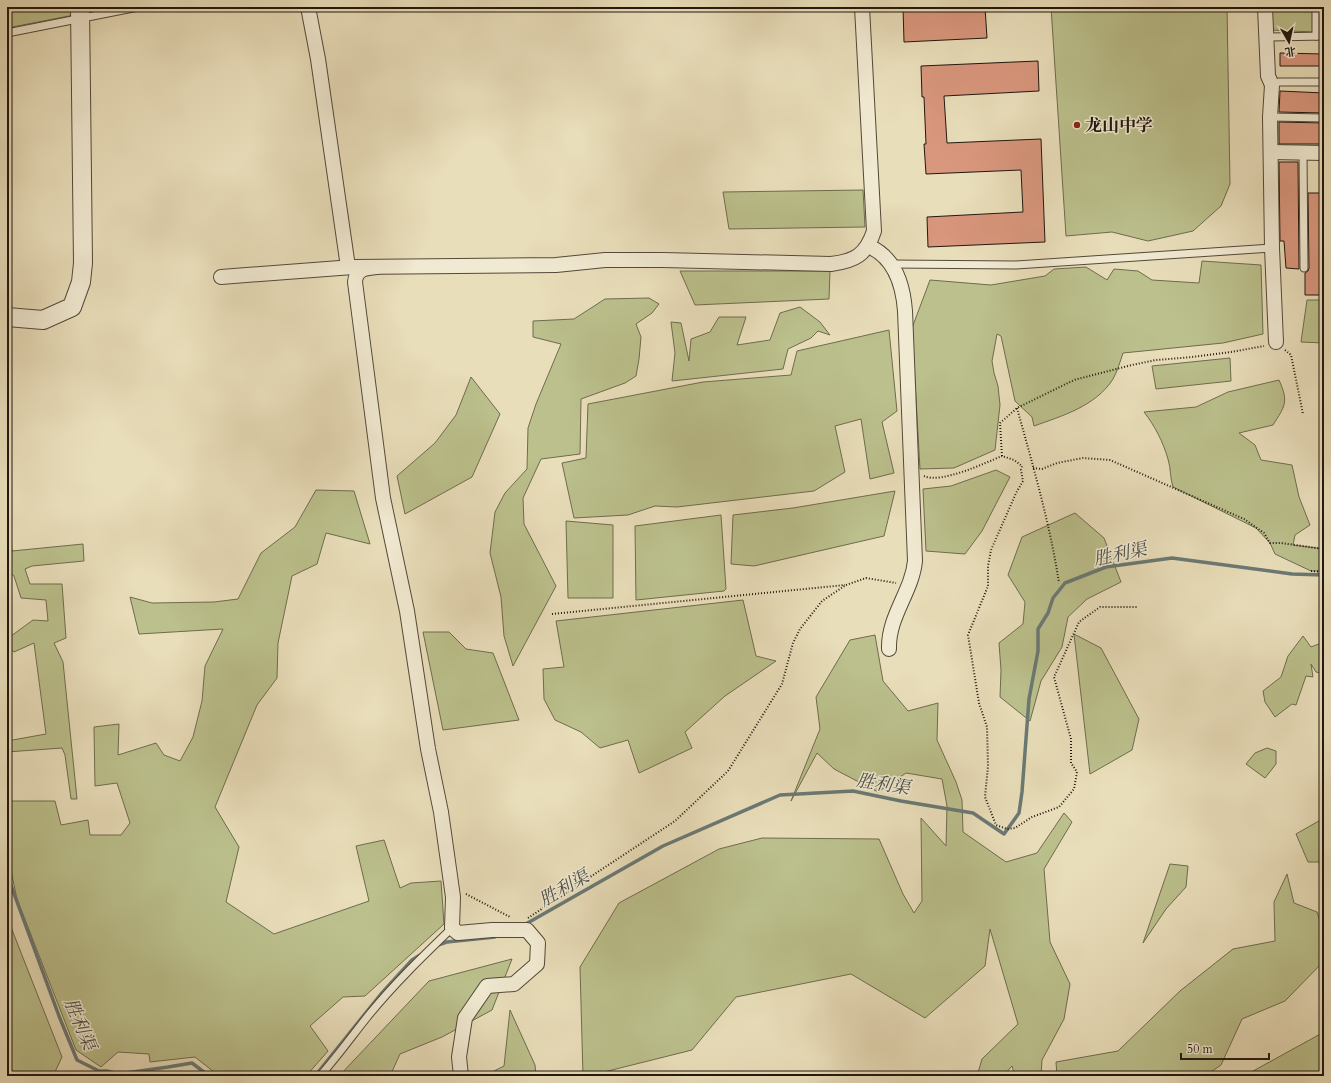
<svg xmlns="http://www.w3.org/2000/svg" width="1331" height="1083" font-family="Cardo,'Noto Serif SC',serif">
	<rect width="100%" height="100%" fill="#e9deba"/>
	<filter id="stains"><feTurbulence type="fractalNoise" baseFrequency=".005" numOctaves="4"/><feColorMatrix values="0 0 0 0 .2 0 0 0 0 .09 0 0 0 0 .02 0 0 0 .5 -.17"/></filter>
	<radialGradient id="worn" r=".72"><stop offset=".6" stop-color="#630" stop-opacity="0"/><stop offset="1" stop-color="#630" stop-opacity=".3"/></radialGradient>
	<!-- green -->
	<g fill="#bbc08c" stroke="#6e6c4e">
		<polygon points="7,7 88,7 69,16 7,28"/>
		<polygon points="1051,7 1227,7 1230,184 1221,206 1193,231 1148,241 1112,232 1066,236"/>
		<polygon points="1269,7 1313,7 1313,32 1270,30"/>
		<polygon points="863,190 865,227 729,229 723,192"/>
		<path d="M1202,261l59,4 2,69 -40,9 -100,10c-3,9 -6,19 -10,26 -17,27 -51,37 -79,47l-2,-9 -17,-16 -14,-65 -4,-2 -5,27 2,12 4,13 2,19 -5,45 -41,18 -34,1 -8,-141 18,-48 61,5 54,-9 9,-7 32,-2 21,13 7,-11 24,2 14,9 47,3z"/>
		<polygon points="680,271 830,271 829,299 695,305"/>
		<polygon points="649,298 659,304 652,313 636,324 641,337 639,359 636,376 625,383 581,399 580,454 541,459 523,498 524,524 556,586 513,666 504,636 501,597 490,553 495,512 505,493 527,469 528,428 536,404 561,344 533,337 533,321 574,319 605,299"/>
		<polygon points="1307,300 1324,300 1324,343 1301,342"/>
		<polygon points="800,307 820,322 830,335 818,331 811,338 788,349 783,369 672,381 675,353 671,322 681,323 689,361 691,339 710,332 719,317 746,317 737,345 770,340 780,313"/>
		<polygon points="889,330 897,411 882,422 894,473 870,479 861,419 835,426 845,472 814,491 677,507 655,506 628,515 574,518 562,463 586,458 588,404 703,382 791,375 797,351"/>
		<polygon points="1230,358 1231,381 1156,389 1152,366"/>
		<polygon points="471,377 500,414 472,477 405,514 397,476 435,443 456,415"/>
		<path d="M1279,380c10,22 6,26 -6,45l-34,8 16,12 6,15 31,5 7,32 11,28 -15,10 -2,10 31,4v22h-13l-36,-17 -5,-11 -14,-15 -83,-41c-3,-9 -2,-18 -5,-28 -5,-17 -13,-33 -24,-47l52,-5 32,-15z"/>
		<polygon points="996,470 1010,477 982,531 965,554 926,551 923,489 951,486"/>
		<polygon points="316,490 354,491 370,544 326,533 317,564 292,576 278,643 277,678 257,705 215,807 239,847 226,902 274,934 369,901 356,846 384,840 400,888 411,883 441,881 444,924 365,996 343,997 310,1026 328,1051 306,1076 219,1076 195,1057 150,1062 149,1054 118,1052 101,1067 76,1050 17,899 7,852 7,801 55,801 61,825 88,820 90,835 121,835 130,823 117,783 95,786 94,727 119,724 118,755 156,743 164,755 180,761 193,737 202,701 205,666 223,629 139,634 130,597 152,603 214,602 238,599 261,553 295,527"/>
		<polygon points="895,491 884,536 754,566 731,564 733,515 793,508"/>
		<polygon points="1075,513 1104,538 1121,582 1087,599 1068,617 1062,647 1041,681 1030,721 1000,697 1001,670 999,643 1023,624 1025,602 1008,575 1022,537"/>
		<polygon points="7,514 12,551 83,544 84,561 32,566 25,569 30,584 62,584 66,638 54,643 63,662 77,799 71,799 65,755 62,748 7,752 7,741 46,734 34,643 14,652 7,646 7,639 33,620 48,621 46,600 21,598 14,576 7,570"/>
		<polygon points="721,515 726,589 724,591 636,600 635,526"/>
		<polygon points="566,521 613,525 613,598 568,598"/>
		<polygon points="743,600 756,656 776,661 725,696 685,732 692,748 639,773 628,740 600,748 581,732 555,720 544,699 543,669 564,667 556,621"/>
		<polygon points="423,632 449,632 466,649 493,653 519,720 443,730"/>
		<polygon points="1074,634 1101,648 1139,719 1132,750 1090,774"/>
		<polygon points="875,635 883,681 908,711 938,703 937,740 956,782 962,800 963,832 1006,862 1037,853 1064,813 1072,822 1044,869 1050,942 1070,984 1064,1019 1042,1060 1041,1076 1015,1076 1012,1066 1003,1076 977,1076 982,1059 1018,1024 990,929 985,966 925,1018 851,974 736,997 692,1050 588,1076 583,1076 580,967 619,903 719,849 762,838 879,839 903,894 914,913 922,901 921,818 946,846 947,806 942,779 906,773 878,792 834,769 817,753 791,801 820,729 816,697 850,640"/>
		<polygon points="1303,636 1311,647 1324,642 1324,674 1316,672 1311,664 1313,677 1306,676 1296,705 1292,704 1275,717 1265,702 1263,691 1281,677 1288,656"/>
		<polygon points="1267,748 1276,751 1276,764 1265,778 1246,764 1255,753"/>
		<polygon points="1324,818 1324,862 1308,862 1296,834"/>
		<polygon points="1170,864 1188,866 1186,887 1166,909 1143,943"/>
		<polygon points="1287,874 1294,903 1317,912 1324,934 1324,961 1285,1001 1242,1019 1221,1065 1205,1076 1057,1076 1056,1062 1118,1051 1180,991 1233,949 1275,941 1274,902"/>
		<polygon points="7,917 62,1057 53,1076 7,1076"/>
		<polygon points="512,959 492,1010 442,1037 400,1054 390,1076 339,1076 429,981"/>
		<polygon points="510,1010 535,1065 536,1076 484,1076 504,1066"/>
		<polygon points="1324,1032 1324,1076 1244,1076"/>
	</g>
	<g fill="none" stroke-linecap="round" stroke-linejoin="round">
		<!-- stream -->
		<g stroke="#6a7975" stroke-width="3.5">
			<polyline points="7,870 9,880 59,1016 77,1060 99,1071 107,1071 119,1074 168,1067 192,1063 209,1076"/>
			<polyline points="524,925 663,846 780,795 853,791 901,801 973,813 1004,834 1019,813 1022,792 1029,699 1038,651 1038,629 1048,613 1053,598 1065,583 1106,567 1172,558 1292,574 1324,575"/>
			<polyline points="438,945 447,942 495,937"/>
			<polyline points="315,1076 381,994 412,960 420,955"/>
		</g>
	</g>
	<!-- building -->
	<g fill="#d9977d" stroke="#211710">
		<polygon points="903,7 985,7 987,38 904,42"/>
		<polygon points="1280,53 1324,54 1324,66 1280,66"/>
		<polygon points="1038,61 1039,91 944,96 947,143 1041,139 1045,242 928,247 927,217 1023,212 1021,170 926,174 924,144 926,144 924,97 922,97 921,66"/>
		<polygon points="1280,91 1324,93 1324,113 1279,112"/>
		<polygon points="1279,122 1324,123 1324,144 1279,144"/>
		<polygon points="1279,162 1298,162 1299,269 1286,268 1284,241 1280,241"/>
		<polygon points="1308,193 1324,193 1324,295 1305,295 1305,273 1308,271 1309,268"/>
	</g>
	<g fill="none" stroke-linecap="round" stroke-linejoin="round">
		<defs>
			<g id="service">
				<polyline points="7,33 138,7"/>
				<polyline points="1316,36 1316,7"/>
				<polyline points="1266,37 1324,36"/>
				<polyline points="1272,85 1279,82 1324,82"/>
				<polyline points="1270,117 1324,118"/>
				<polyline points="1303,152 1304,268"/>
				<polyline points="892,264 1016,265 1272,248"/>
				<path d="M320,1076c17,-19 32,-40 48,-60 26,-32 55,-60 84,-88"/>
			</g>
			<g id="minor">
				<path d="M308,7l10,52 30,208h29c-12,1 -21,2 -22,15l28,216 24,113 21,138 13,63 12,85 -1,31 6,5 34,-3h35l11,13 -1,21 -23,20 -27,2 -22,32 -6,39 2,19"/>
				<polyline points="1265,7 1268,76 1272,85 1270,117 1272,248 1276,342"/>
				<polyline points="1271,152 1324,153"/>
				<path d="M868,246c27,11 35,38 37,65l10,250c-3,31 -27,55 -26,88"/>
				<path d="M221,277l132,-10 203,-2 49,-5h58l168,4c24,-3 35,-9 43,-33l-12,-224"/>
			</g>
			<polyline id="tertiary" points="7,317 43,320 72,307 81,282 83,263 80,7"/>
		</defs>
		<!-- service casing -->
		<use href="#service" stroke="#53493a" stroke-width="9"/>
		<!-- minor casing -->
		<use href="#minor" stroke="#53493a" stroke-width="16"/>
		<!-- tertiary casing -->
		<use href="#tertiary" stroke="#53493a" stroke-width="20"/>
		<!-- path -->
		<g stroke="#211710" stroke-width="2" stroke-dasharray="1 2" stroke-linecap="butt">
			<polyline points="1285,350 1291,355 1303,414"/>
			<path d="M1017,408c16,58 33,116 42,175"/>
			<polyline points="1002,456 1000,423 1017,408 1074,380 1132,365 1156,360 1192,357 1231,352 1264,346"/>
			<polyline points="1033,468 1042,469 1057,463 1083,458 1110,460 1244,519 1264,533 1270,543 1281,543 1324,549"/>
			<path d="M924,476c17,8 61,-13 78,-20l12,4 8,6 -1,4 2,11 -7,12 -25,57 -3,16v20l-20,49 11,68 8,24 1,39 -3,31 11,28 11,4 8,-1 17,-11 27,-10 15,-18 3,-17 -6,-9v-24l-17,-62 25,-55 21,-15h37"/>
			<polyline points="1311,571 1324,572"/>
			<polyline points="7,598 8,599"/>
			<polyline points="552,614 845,585"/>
			<polyline points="466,894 510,917"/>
			<polyline points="528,918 675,821 728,771 782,684 793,643 800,629 822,601 846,585 866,578 896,583"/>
		</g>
		<!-- service -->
		<use href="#service" stroke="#f1ead2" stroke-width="7"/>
		<!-- minor -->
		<use href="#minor" stroke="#f1ead2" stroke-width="14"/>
		<!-- tertiary -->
		<use href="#tertiary" stroke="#f1ead2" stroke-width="18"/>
	</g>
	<!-- markers -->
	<circle fill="#8f2418" stroke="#f1ead2" stroke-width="1.5" cx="1077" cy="125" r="4"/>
	<g text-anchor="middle" stroke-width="3" stroke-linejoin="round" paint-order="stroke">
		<!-- poi labels -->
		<g font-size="17" font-weight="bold" fill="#211710" stroke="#f1ead2" text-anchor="start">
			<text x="1085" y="131">龙山中学</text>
		</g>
		<!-- water labels -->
		<g font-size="18" font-style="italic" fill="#4c504b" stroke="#f1ead2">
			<text transform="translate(1120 554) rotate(-12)" y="6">胜利渠</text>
			<text transform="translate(883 784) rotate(9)" y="6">胜利渠</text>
			<text transform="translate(564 888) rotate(-30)" y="6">胜利渠</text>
			<text transform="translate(80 1024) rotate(67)" y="6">胜利渠</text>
		</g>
	</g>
	<!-- margin -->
	<rect width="1331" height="1083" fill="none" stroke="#e9deba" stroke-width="24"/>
	<rect x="8" y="8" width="1315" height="1067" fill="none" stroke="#211710" stroke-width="2"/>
	<rect x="12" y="12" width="1307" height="1059" fill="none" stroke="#211710"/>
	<!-- north arrow -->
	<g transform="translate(1289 42) rotate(171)" stroke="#f1ead2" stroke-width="3" paint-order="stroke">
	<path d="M0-3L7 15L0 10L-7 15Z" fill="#211710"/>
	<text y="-6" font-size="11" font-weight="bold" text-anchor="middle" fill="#211710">北</text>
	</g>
	<!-- scale -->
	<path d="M1181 1053v6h88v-6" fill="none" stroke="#211710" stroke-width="2"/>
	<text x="1187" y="1053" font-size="12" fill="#211710" stroke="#f1ead2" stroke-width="3" paint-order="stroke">50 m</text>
	<rect width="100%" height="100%" filter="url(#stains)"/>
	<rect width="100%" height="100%" fill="url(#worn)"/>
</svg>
